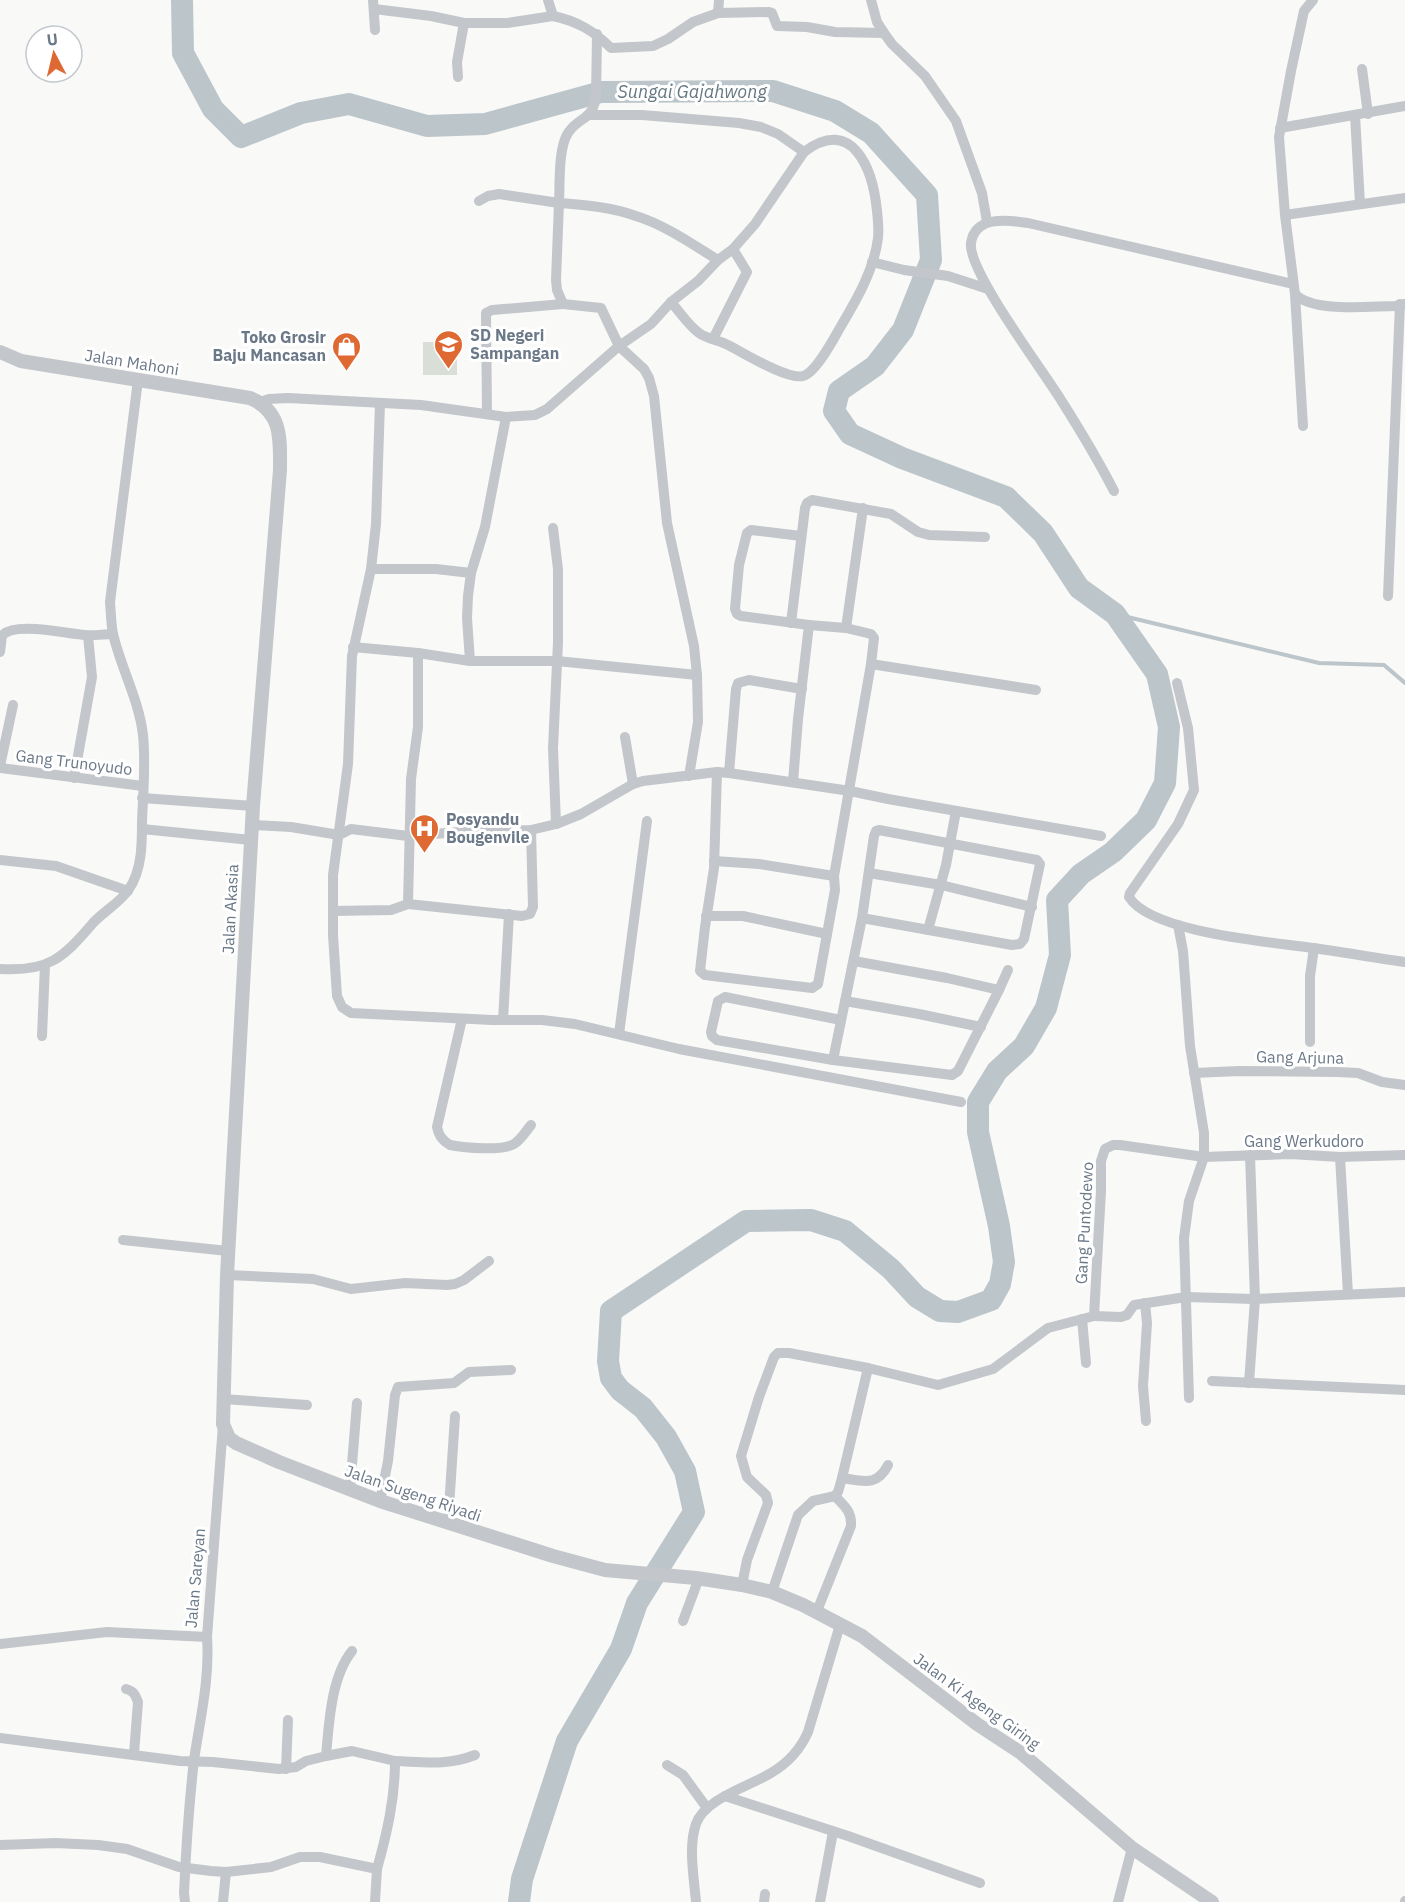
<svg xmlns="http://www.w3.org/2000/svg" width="1405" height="1902" font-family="'IBM Plex Sans',sans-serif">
	<rect width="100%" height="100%" fill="#f9f9f7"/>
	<!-- green -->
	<rect fill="#d9ded7" x="423" y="342" width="34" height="33"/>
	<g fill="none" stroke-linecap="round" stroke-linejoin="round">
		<!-- stream -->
		<polyline stroke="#bbc5ca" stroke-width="4" points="1115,614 1319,663 1384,665 1405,683"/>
		<!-- river -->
		<polyline stroke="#bbc5ca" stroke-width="22" points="182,0 183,53 213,109 241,137 301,113 349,104 427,126 485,124 601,92 773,91 835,111 871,133 927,195 931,260 903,330 875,366 839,391 834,411 850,434 902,458 1006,497 1043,533 1079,588 1115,614 1157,674 1169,727 1165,783 1146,820 1113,852 1081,874 1057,900 1060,955 1046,1008 1024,1046 997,1071 978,1102 978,1132 999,1226 1004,1262 1000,1284 991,1300 958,1312 940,1311 917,1297 891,1269 845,1231 811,1220 746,1221 611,1311 608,1361 611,1378 620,1390 643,1408 666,1437 685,1471 694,1512 637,1603 621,1649 567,1741 522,1879 519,1902"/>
		<!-- minor -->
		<g stroke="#c3c6ca" stroke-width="10">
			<polyline points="373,0 375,30"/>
			<path d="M548,0l5,16c24,5 41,15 58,32l42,-2 15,-7 25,-17 25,-9 51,-1 3,1 5,13 30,1 28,5 49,1"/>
			<polyline points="871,0 877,22 884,33 892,44 925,76 956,121 982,193 987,222"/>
			<path d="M1313,0l-9,11 -13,60 -12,66 6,78 10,79c18,19 75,12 101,12l9,-2"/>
			<polyline points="374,9 431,16 464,23"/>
			<polyline points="718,13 719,0"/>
			<path d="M597,34l-1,64c-5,24 -17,18 -28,35 -10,15 -8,51 -9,70 26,2 53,4 77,13 29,9 56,28 82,44"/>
			<polyline points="1362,69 1368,114"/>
			<polyline points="458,77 457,62 464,23 507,23 553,16"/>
			<polyline points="1355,115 1360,204"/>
			<polyline points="1280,128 1405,106"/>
			<polyline points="479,201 488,196 499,194 559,203 556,280 557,290 563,304 492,310 486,313 487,414"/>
			<polyline points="1285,215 1405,198"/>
			<polyline points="872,262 904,270 948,276 988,289"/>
			<polyline points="1295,294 1303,426"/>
			<path d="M671,302c9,10 17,23 28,31 8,6 20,7 29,12 16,8 59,35 75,31 13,-3 31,-38 38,-50 16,-27 33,-56 37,-88 1,-9 0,-18 -1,-27 -4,-41 -24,-96 -73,-59"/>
			<polyline points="563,304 601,308 619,346 644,369 649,378 654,396 667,523 694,646 697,675 698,722 689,776"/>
			<polyline points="713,339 747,272 733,249"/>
			<polyline points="260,402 269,399 288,398 421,405 506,417 535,415 547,409 619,346 651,324 671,302 698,281 718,260 733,249 755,224 804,152 778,134 761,127 739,123 642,115 590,115"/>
			<polyline points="506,417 485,527 471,573 468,596 467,618 470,661 557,661 697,675"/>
			<path d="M1114,491c-16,-31 -34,-61 -53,-91 -17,-28 -94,-130 -90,-157 4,-28 38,-23 57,-20l265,61"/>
			<polyline points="553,528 558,569 558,642 553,748 556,824"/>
			<polyline points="801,536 751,530 747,533 739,565 735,609 737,614 741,616 809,625"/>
			<polyline points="371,569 376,524 380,403"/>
			<polyline points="471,573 436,569 371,569 352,656 348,764 333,875 333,935 337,996 342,1007 351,1013 492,1020 542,1020 575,1024 679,1049 961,1102"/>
			<polyline points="1388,596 1400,304"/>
			<polyline points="791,623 805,508 807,503 812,500 891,514 918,532 929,535 985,537"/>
			<polyline points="846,628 863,508"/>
			<polyline points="353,647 418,653 470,661"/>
			<path d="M0,652l2,-16c11,-15 65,-2 83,-1 9,1 19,-1 28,-1"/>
			<polyline points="418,653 418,727 411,779 408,904 522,916 530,914 533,907 531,830"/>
			<polyline points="871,664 1036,690"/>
			<path d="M1177,683l11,45 6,62 -16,34 -48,69 -1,4c22,36 144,45 184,51 31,4 61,10 92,14"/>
			<polyline points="625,737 633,784"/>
			<polyline points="0,766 13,705"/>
			<polyline points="0,768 143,786"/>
			<polyline points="717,772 714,868 705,927 700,971 705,975 812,988 818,984 835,890 834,876 871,664 874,638 871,634 846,628 809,625 798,719 793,782"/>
			<polyline points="729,773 736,689 738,683 749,680 802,689"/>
			<polyline points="74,778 92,677 88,636"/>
			<polyline points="142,798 253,806"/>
			<polyline points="252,825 291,827 339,835 351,829 408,836 472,831 531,830 556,824 581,814 633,784 643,781 717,772 729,773 850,791 888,799 1101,836"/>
			<polyline points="142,829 251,840"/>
			<polyline points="0,860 56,866 128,891"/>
			<polyline points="714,861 759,864 834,876"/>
			<polyline points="869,873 941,885 1032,907"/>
			<polyline points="333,911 391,910 408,904"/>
			<polyline points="706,916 743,916 827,934"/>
			<polyline points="1178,925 1183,951 1190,1046 1204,1133 1204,1157 1189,1201 1184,1238 1189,1398"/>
			<polyline points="928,930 946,865 956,811"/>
			<path d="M0,969c49,3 63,-11 93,-46 11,-12 28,-21 36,-34 13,-19 13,-45 13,-67 1,-28 4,-58 1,-87 -4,-35 -22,-67 -30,-101 -2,-10 -2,-21 -3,-32l28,-222"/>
			<polyline points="999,990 1008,970"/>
			<polyline points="845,1001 919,1014 981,1027"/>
			<path d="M462,1019l-25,108c2,9 5,13 13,18 15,3 52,6 64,-1 7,-4 12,-13 17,-19"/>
			<polyline points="503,1020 509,914"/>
			<polyline points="841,1020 725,997 718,1001 711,1032 712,1036 717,1040 833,1060 952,1075 958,1071 999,990 947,978 854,961"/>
			<polyline points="619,1034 647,821"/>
			<polyline points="42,1036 45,965"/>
			<polyline points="1310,1042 1310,976 1314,948"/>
			<polyline points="833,1060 862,918 874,836 876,831 879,830 1037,860 1040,864 1024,939 1020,944 1012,945 862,918"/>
			<polyline points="1194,1073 1239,1071 1337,1072 1358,1073 1382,1082 1405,1085"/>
			<polyline points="1405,1155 1340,1157 1290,1154 1204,1157 1120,1145 1113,1145 1105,1149 1101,1161 1101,1191 1094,1316 1121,1317 1127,1315 1134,1305 1186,1297 1255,1299 1405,1292"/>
			<polyline points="1340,1157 1348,1294"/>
			<polyline points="123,1240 228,1251"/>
			<polyline points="227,1275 313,1279 351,1289 405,1283 447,1285 455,1284 464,1280 489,1261"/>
			<polyline points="1145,1303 1147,1323 1143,1386 1146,1421"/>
			<polyline points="1082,1319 1086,1363"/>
			<polyline points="1212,1381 1405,1390"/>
			<polyline points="1249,1383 1255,1299 1250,1155"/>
			<polyline points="223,1399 307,1405"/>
			<polyline points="842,1478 868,1368"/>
			<polyline points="350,1489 357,1403"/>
			<polyline points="380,1501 388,1461 395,1395 398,1387 454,1383 469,1372 511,1370"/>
			<polyline points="448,1523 455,1416"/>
			<polyline points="742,1585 747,1560 768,1503 766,1495 747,1477 741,1456 759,1397 774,1357 778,1353 789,1353 868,1368 938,1385 993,1369 1048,1328 1094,1316"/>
			<path d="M772,1592l26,-77 15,-14 22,-5 3,-4 4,-14c21,3 35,9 46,-13"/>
			<path d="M817,1611l34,-85c1,-15 -7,-20 -16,-30"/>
			<polyline points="683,1621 699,1578"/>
			<polyline points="0,1644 107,1632 207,1637 223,1425"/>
			<path d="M126,1689c8,2 9,6 12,13l-4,52"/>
			<path d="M0,1738l180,23 33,1 66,7 17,-2 10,-6 20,-5c3,-33 5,-79 26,-105"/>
			<path d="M326,1756l26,-5 43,10c0,38 -8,72 -18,108"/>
			<path d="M395,1761c29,1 52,5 80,-6"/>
			<polyline points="667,1765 683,1775 707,1808"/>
			<polyline points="286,1769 288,1720"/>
			<polyline points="725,1796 848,1836 980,1883"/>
			<polyline points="0,1845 55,1843 98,1845 127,1849 179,1867 211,1871 226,1872 271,1867 300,1857 320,1857 377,1869 375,1902"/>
			<path d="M185,1902l-1,-9c2,-44 5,-89 10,-133 6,-41 16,-81 13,-123"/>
			<polyline points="223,1902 226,1872"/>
			<path d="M696,1902c-2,-25 -8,-55 0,-78 8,-25 54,-38 75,-51 17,-10 29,-23 37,-41l32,-107"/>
			<polyline points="764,1902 765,1894"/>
			<polyline points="820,1902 833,1832"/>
			<polyline points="1118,1902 1132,1848"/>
			<polyline points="1405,1902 1405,1901"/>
		</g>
		<!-- tertiary -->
		<path stroke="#c3c6ca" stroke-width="14" d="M0,352l21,9 229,37c33,14 30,42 30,72l-27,336 -26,469 -4,149 6,14 7,5 43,19 101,39 173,55 52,14 91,8 46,7 30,7 31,13 59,31 115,88 44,29 111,95 80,54"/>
	</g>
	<!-- icons -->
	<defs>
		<symbol id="school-pin" viewBox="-11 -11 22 30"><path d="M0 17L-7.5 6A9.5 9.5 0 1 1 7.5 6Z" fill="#de6933" stroke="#fff"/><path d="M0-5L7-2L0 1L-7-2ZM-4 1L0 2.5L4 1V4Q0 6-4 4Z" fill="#fff"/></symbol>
		<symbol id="shop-pin" viewBox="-11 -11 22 30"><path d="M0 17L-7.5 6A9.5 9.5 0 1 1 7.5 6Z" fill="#de6933" stroke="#fff"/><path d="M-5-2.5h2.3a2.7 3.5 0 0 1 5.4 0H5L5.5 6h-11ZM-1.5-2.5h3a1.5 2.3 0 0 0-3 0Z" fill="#fff"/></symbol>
		<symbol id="hospital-pin" viewBox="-11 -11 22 30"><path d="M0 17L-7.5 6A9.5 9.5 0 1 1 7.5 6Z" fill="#de6933" stroke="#fff"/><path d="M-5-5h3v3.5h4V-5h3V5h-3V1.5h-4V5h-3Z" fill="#fff"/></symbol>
	</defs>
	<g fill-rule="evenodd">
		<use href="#school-pin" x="432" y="328" width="33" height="45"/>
		<use href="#shop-pin" x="330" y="330" width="33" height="45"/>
		<use href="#hospital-pin" x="408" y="812" width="33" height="45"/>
	</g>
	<g text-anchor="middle" stroke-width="6" stroke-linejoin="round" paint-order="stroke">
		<!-- poi labels -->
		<g font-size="16" font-weight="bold" fill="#6a7887" stroke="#fff" text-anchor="start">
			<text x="470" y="341">SD Negeri<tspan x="470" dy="18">Sampangan</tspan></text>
			<text x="326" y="343" text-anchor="end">Toko Grosir<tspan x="326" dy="18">Baju Mancasan</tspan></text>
			<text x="446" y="825">Posyandu<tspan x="446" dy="18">Bougenvile</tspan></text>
		</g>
		<!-- street labels -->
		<g font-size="16" fill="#6a7887" stroke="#fff">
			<text transform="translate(132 362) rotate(9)" y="6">Jalan Mahoni</text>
			<text transform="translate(74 762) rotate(7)" y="6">Gang Trunoyudo</text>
			<text transform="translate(230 909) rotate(-87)" y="6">Jalan Akasia</text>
			<text transform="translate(1300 1057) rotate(1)" y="6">Gang Arjuna</text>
			<text x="1304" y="1147">Gang Werkudoro</text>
			<text transform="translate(1084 1223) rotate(-87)" y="6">Gang Puntodewo</text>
			<text transform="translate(413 1493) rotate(19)" y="6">Jalan Sugeng Riyadi</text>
			<text transform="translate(195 1578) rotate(-85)" y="6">Jalan Sareyan</text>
			<text transform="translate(977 1701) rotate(36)" y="6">Jalan Ki Ageng Giring</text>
		</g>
		<!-- water labels -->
		<g font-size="18" font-style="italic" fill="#667882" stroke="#fff">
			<text x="692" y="98">Sungai Gajahwong</text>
		</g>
	</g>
	<!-- north arrow -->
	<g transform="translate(54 54) rotate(353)"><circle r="28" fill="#ffffff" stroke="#c3c9cf" stroke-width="1.5"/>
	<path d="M0-4.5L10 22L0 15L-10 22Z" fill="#de6933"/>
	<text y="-9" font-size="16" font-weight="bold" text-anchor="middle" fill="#6a7887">U</text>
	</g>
</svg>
